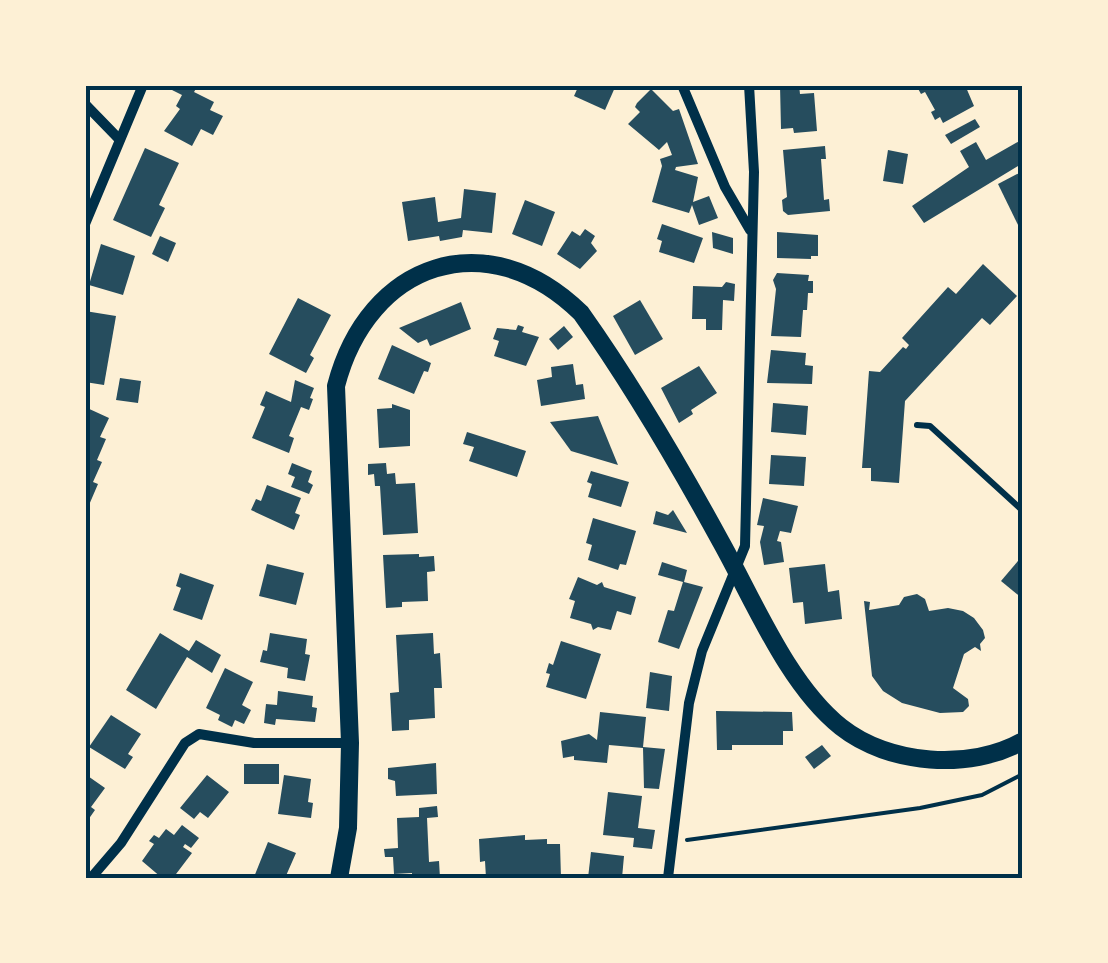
<svg xmlns="http://www.w3.org/2000/svg" width="1108" height="963" font-family="Signika,sans-serif">
	<rect width="100%" height="100%" fill="#fdf0d5"/>
	<!-- building -->
	<g fill="#264d5e">
		<polygon points="174,85 198,85 194,92 214,102 210,110 223,116 213,135 201,129 192,146 164,131 180,109 176,106 182,95 172,90"/>
		<polygon points="579,85 616,85 605,110 574,96"/>
		<polygon points="780,85 799,85 800,94 814,93 817,131 794,133 793,128 781,129"/>
		<polygon points="916,85 965,85 974,106 943,123 940,117 935,120 931,112 935,110 925,92 921,94"/>
		<polygon points="651,89 673,111 679,109 698,164 676,167 675,170 698,177 693,202 709,196 718,218 699,225 692,205 689,213 652,202 662,166 660,159 672,155 667,142 659,150 628,124 640,112 635,107 637,103"/>
		<polygon points="975,119 980,127 951,144 945,135"/>
		<polygon points="1023,139 1023,163 924,223 912,206 969,167 960,151 976,142 986,160"/>
		<polygon points="825,146 826,159 821,159 824,200 829,199 830,211 788,215 783,211 782,200 787,197 783,150"/>
		<polygon points="145,148 179,163 159,205 165,208 151,237 113,220"/>
		<polygon points="888,150 908,154 903,184 883,181"/>
		<polygon points="1023,171 1023,225 1019,227 998,184"/>
		<polygon points="464,189 496,193 492,233 463,230 462,237 440,241 439,236 408,241 402,202 435,197 438,222 461,218"/>
		<polygon points="525,200 555,212 542,246 512,234"/>
		<polygon points="662,224 703,238 694,263 659,252 662,241 657,239"/>
		<polygon points="585,229 595,236 591,243 597,251 580,269 557,254 572,231 580,236"/>
		<polygon points="712,232 733,238 733,254 713,248"/>
		<polygon points="777,232 818,235 818,256 811,256 811,259 777,258"/>
		<polygon points="160,236 176,243 168,262 152,254"/>
		<polygon points="101,244 135,256 123,295 89,285"/>
		<polygon points="983,264 1017,296 990,325 982,318 905,401 899,483 871,481 871,468 862,468 869,371 880,372 903,347 906,349 909,345 902,338 948,287 956,294"/>
		<polygon points="777,273 809,275 808,281 813,281 813,293 808,293 807,310 803,310 801,337 771,336 776,289 773,280"/>
		<polygon points="726,282 735,284 734,301 723,300 722,330 706,330 706,319 692,319 693,286 722,287"/>
		<polygon points="298,298 331,315 310,355 314,358 306,373 269,354"/>
		<polygon points="640,300 663,339 635,355 613,316"/>
		<polygon points="461,302 471,329 430,346 427,339 418,343 399,328"/>
		<polygon points="85,311 116,316 104,385 85,382"/>
		<polygon points="518,325 524,327 522,332 539,337 526,366 494,356 499,341 493,339 497,328 516,330"/>
		<polygon points="564,326 573,337 558,350 549,339"/>
		<polygon points="392,345 431,363 428,372 424,371 414,394 378,379"/>
		<polygon points="771,350 806,353 805,365 813,366 812,384 767,383"/>
		<polygon points="573,364 576,385 583,384 585,399 541,406 537,380 552,377 551,367"/>
		<polygon points="699,366 717,393 691,410 693,414 679,423 661,388"/>
		<polygon points="120,378 141,381 138,403 116,400"/>
		<polygon points="295,380 314,388 310,398 313,399 309,410 301,407 289,436 294,438 289,453 252,438 265,407 260,405 266,391 291,402"/>
		<polygon points="773,403 808,406 806,435 771,432"/>
		<polygon points="392,404 410,410 410,446 379,448 377,409 392,408"/>
		<polygon points="85,407 109,418 100,437 106,439 97,460 102,462 93,482 98,484 89,505 85,503"/>
		<polygon points="598,416 618,465 571,451 550,422"/>
		<polygon points="467,432 526,451 517,477 469,461 474,447 463,444"/>
		<polygon points="771,455 806,457 804,486 769,484"/>
		<polygon points="292,463 312,471 308,482 313,485 309,494 291,487 295,477 288,474"/>
		<polygon points="386,463 387,474 395,473 396,484 415,483 418,533 383,535 380,486 375,486 374,474 368,475 368,464"/>
		<polygon points="591,471 629,482 621,507 588,497 592,484 587,482"/>
		<polygon points="267,485 301,498 295,513 300,515 294,530 251,510 256,499 261,501"/>
		<polygon points="763,498 798,506 791,533 780,531 777,541 781,542 784,562 764,565 760,542 764,526 757,525"/>
		<polygon points="673,510 687,533 653,524 656,511 668,515"/>
		<polygon points="593,518 636,531 626,565 620,564 618,570 588,560 592,545 586,543"/>
		<polygon points="419,554 419,557 434,556 435,571 427,572 428,601 402,602 402,607 386,608 383,555"/>
		<polygon points="1023,555 1023,599 1001,581"/>
		<polygon points="662,562 687,570 684,582 703,587 679,649 658,642 668,610 674,611 683,582 658,575"/>
		<polygon points="267,564 304,573 296,605 259,596"/>
		<polygon points="825,564 828,592 839,590 842,619 805,624 803,602 793,603 789,568"/>
		<polygon points="180,573 214,585 202,620 173,610 181,588 176,586"/>
		<polygon points="578,577 597,585 602,582 604,587 636,597 631,615 617,611 611,630 598,627 593,630 591,624 570,618 575,601 569,599"/>
		<polygon points="917,594 925,599 929,611 948,608 963,611 974,618 983,630 985,638 980,644 981,651 975,647 964,654 953,688 968,699 969,706 963,712 940,713 902,703 883,691 872,676 864,601 870,602 869,610 899,605 904,597"/>
		<polygon points="160,633 189,651 196,640 221,655 212,673 187,657 156,709 126,690"/>
		<polygon points="270,633 307,639 305,654 310,655 305,681 287,678 288,668 260,662 263,650 267,651"/>
		<polygon points="433,633 434,654 440,653 442,688 434,688 435,718 409,720 409,730 392,731 390,693 399,692 396,635"/>
		<polygon points="561,641 601,654 586,699 546,687 550,674 546,673 549,663 553,665"/>
		<polygon points="225,668 253,682 242,705 251,710 244,724 235,720 232,727 218,720 220,715 206,708"/>
		<polygon points="650,672 672,676 669,711 646,708"/>
		<polygon points="278,691 313,696 312,707 317,708 315,722 276,719 275,725 264,723 266,704 277,705"/>
		<polygon points="716,711 792,712 793,731 783,731 783,745 732,745 732,750 717,750"/>
		<polygon points="600,712 646,717 643,747 665,749 659,789 644,788 643,748 609,745 607,763 574,760 574,756 563,758 561,741 589,734 597,740"/>
		<polygon points="111,715 141,734 128,754 133,757 125,769 89,747"/>
		<polygon points="822,745 831,756 814,769 805,757"/>
		<polygon points="436,763 437,794 396,796 395,781 388,779 388,768"/>
		<rect x="244" y="764" width="35" height="20"/>
		<polygon points="85,774 105,788 91,807 95,810 88,820 85,819"/>
		<polygon points="207,775 229,792 208,818 200,812 194,819 180,808"/>
		<polygon points="284,775 311,779 308,802 313,803 311,818 278,814"/>
		<polygon points="608,792 642,796 638,828 655,830 652,849 633,847 634,838 603,835"/>
		<polygon points="437,806 438,817 427,818 429,862 439,861 440,878 412,878 412,873 394,874 393,857 385,857 384,849 398,848 397,818 419,817 419,808"/>
		<polygon points="182,825 199,838 191,848 185,844 183,847 192,853 173,878 162,878 142,861 154,844 149,841 154,835 159,838 166,829 174,835"/>
		<polygon points="525,835 525,840 547,839 547,844 560,844 561,878 486,878 485,861 480,862 479,839"/>
		<polygon points="268,842 296,853 285,878 244,878 246,874 254,877"/>
		<polygon points="591,852 624,856 622,878 588,878"/>
	</g>
	<g fill="none" stroke-linecap="round" stroke-linejoin="round">
		<!-- path -->
		<polyline stroke="#003049" stroke-width="4" points="687,840 920,808 982,795 1023,774"/>
		<!-- service -->
		<polyline stroke="#003049" stroke-width="6" points="917,425 930,426 1023,511"/>
		<!-- minor -->
		<g stroke="#003049" stroke-width="10">
			<polyline points="682,85 725,187 750,230"/>
			<polyline points="85,104 118,138"/>
			<polyline points="85,224 143,85"/>
			<polyline points="91,878 121,843 185,743 199,734 254,743 350,743"/>
			<polyline points="668,878 689,703 702,651 745,546 754,172 749,85"/>
		</g>
		<!-- tertiary -->
		<path stroke="#003049" stroke-width="18" d="M339,878l9,-50 2,-85 -14,-357c32,-124 151,-165 245,-73 49,69 99,154 140,229 33,59 67,143 120,185 48,38 129,44 182,14"/>
	</g>
	<!-- border -->
	<rect width="1108" height="963" fill="none" stroke="#fdf0d5" stroke-width="175"/>
	<rect x="88" y="88" width="932" height="788" fill="none" stroke="#003049" stroke-width="4"/>
</svg>
